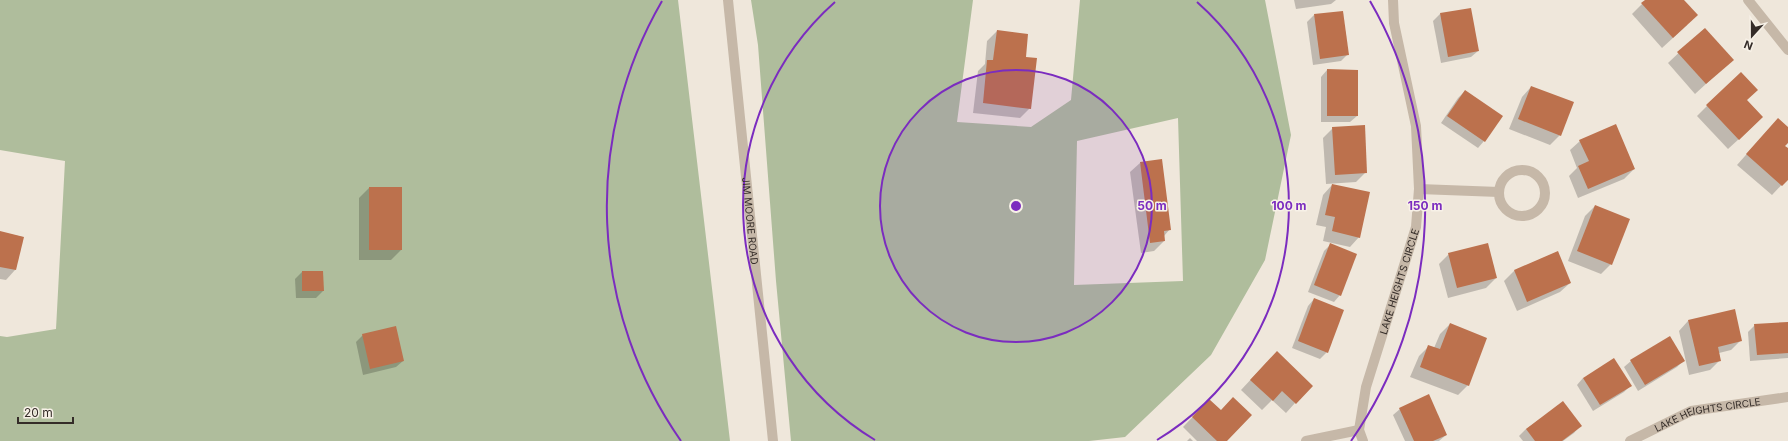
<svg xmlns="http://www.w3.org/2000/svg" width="1788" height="441" font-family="Inter,sans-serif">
	<rect width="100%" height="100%" fill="#efe7db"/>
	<!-- green -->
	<g fill="#afbd9c" fill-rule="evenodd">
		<polygon points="0,0 678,0 730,441 0,441 0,336 7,337 56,329 65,161 0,150"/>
		<path d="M751,0h222l-16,122 74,5 40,-27 9,-100h185l26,135 -26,125 -54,95 -86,82 -36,4h-298l-15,-160 -18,-236zM1178,118l5,163 -109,4 3,-144z"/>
	</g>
	<!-- shadow -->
	<g fill="#0003">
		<polygon points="1294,0 1336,0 1331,4 1296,9"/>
		<polygon points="1646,0 1683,0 1687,25 1662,48 1632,14"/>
		<polygon points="1470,9 1478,51 1471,57 1441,63 1433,21 1440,14"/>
		<polygon points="1314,15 1348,54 1341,61 1313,65 1307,22"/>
		<polygon points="1704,29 1732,60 1695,94 1668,63"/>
		<polygon points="997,31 1024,58 1030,108 1020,118 973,113 978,71 985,64 987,41"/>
		<polygon points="1327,70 1357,116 1350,122 1321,122 1321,77"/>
		<polygon points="1531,87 1560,135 1550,145 1509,129 1522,97"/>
		<polygon points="1465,91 1484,141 1478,148 1441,123 1458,98"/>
		<polygon points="1746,100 1752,127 1728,149 1697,116 1707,106"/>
		<polygon points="1333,128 1366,172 1356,182 1326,184 1323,138"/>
		<polygon points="1788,128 1788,141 1784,146 1788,149 1788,178 1772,195 1737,165 1768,130"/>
		<polygon points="1580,141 1634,169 1624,179 1578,198 1569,176 1577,168 1570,150"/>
		<polygon points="1140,163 1170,229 1164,236 1164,241 1154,251 1141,253 1130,172"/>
		<polygon points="1332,185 1359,237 1350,247 1323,241 1326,227 1316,225 1323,195"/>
		<polygon points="369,188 401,188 401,250 391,260 359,260 359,198"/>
		<polygon points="1595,206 1611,264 1601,274 1568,261 1585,216"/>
		<polygon points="0,232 23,237 15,270 6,280 0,279"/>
		<polygon points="1331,244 1340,295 1334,302 1308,292 1324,251"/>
		<polygon points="1557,252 1570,283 1560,292 1517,311 1504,281 1514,271"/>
		<polygon points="1449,254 1496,278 1486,288 1448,298 1439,264"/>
		<polygon points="302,272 323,291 316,298 296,298 295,279"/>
		<polygon points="1314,299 1327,352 1320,359 1292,348 1308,306"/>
		<polygon points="1688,321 1741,340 1731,350 1719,353 1720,360 1710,370 1689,375 1679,331"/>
		<polygon points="1788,323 1788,358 1750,361 1748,332 1755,325"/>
		<polygon points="1450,324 1468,385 1458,395 1410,377 1419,356 1429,346 1434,348 1440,334"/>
		<polygon points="363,335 403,361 396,367 363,375 356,342"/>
		<polygon points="1684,360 1677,367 1638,391 1624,367 1631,361"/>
		<polygon points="1267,362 1295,403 1286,413 1272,400 1262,410 1241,390"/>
		<polygon points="1583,378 1630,386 1624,392 1593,411 1577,385"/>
		<polygon points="1209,400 1221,411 1226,441 1197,441 1183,427"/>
		<polygon points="1563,403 1580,426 1574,433 1563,441 1523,441 1519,436 1526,429"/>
		<polygon points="1400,409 1446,435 1439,441 1405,441 1393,415"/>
		<polygon points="1190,438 1193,441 1187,441"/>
	</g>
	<!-- building -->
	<g fill="#bc714d">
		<polygon points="1645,0 1684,0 1698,15 1673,38 1641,3"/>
		<polygon points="1471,8 1479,51 1448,57 1440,13"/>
		<polygon points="1343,11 1349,55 1320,59 1314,14"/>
		<polygon points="1705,28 1734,60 1706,84 1677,52"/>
		<polygon points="997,30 1028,34 1026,57 1037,58 1031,109 983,103 987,60 993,60"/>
		<polygon points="1327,69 1358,70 1358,116 1327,116"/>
		<polygon points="1741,72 1758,90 1747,100 1763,117 1739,140 1706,105"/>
		<polygon points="1531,86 1574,102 1561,136 1518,119"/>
		<polygon points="1465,90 1503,116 1485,142 1447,116"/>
		<polygon points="1778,118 1788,127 1788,143 1785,146 1788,148 1788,180 1782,186 1746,154"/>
		<polygon points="1616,124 1635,169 1588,189 1578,166 1589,161 1579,140"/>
		<polygon points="1365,125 1367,173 1335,175 1332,127"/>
		<polygon points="1162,159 1171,230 1164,231 1165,241 1150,243 1140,162"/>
		<polygon points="1332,184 1370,192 1360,238 1332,231 1335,217 1325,215"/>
		<rect x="369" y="187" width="33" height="63"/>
		<polygon points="1595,205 1630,219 1612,265 1577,251"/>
		<polygon points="0,231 24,237 16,270 0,267"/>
		<polygon points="1330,243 1357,254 1341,296 1314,285"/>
		<polygon points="1488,243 1497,278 1457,288 1448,253"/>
		<polygon points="1558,251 1571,283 1527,302 1514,270"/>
		<polygon points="302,271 323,271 324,291 302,291"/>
		<polygon points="1314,298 1344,310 1328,353 1298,341"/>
		<polygon points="1735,309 1742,341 1718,347 1721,361 1699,366 1688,320"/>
		<polygon points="1788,322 1788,353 1757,355 1754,324"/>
		<polygon points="1450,323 1487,338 1469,386 1420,367 1428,345 1440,349"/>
		<polygon points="396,326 404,361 370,369 362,334"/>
		<polygon points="1670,336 1685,361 1645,385 1630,360"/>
		<polygon points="1277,351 1313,386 1296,404 1282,391 1273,401 1250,380"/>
		<polygon points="1614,358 1632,386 1600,405 1583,378"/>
		<polygon points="1429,394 1447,435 1433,441 1414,441 1399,408"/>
		<polygon points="1233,397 1252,415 1227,441 1217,441 1192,417 1209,399 1221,410"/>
		<polygon points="1563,401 1582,426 1562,441 1535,441 1526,429"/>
	</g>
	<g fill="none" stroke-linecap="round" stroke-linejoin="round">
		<!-- minor -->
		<g stroke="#c6b8a8" stroke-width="10">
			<polyline points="1748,0 1788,50"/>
			<circle cx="1522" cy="193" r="23"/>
			<polyline points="1419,189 1499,192"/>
			<polyline points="1306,441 1359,430"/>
			<path id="s1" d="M1363,441l-4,-11 7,-43 50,-160 3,-38 -3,-63 -22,-103 -1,-23"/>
			<path id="s2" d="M1630,441l61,-30 97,-14"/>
		</g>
		<!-- tertiary -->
		<path stroke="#c6b8a8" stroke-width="10" id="s3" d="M728,0l45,441"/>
	</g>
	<!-- distance rings -->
	<circle cx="1016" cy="206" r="136" fill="#7b2cbf" fill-opacity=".12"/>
	<g fill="none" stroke="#7b2cbf" stroke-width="2">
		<circle cx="1016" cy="206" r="136"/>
		<path d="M875 440A273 273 0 0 1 835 2M1197 2A273 273 0 0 1 1157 440"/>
		<path d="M681 441A409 409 0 0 1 662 1M1370 1A409 409 0 0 1 1351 441"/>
	</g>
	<g text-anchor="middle" stroke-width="3" stroke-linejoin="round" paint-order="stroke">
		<!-- street labels -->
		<g font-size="10" fill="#342c28" stroke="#f7f1e7">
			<text dy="4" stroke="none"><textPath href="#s3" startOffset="222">JIM MOORE ROAD</textPath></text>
			<text dy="4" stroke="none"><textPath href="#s1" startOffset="166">LAKE HEIGHTS CIRCLE</textPath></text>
			<text dy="4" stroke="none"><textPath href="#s2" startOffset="83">LAKE HEIGHTS CIRCLE</textPath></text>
		</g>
	</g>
	<circle cx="1016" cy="206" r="6" fill="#7b2cbf" stroke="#f7f1e7" stroke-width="2"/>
	<g font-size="12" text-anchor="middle" font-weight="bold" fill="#7b2cbf" stroke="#f7f1e7" stroke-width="3" stroke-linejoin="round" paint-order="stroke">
		<text x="1152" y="210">50 m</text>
		<text x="1289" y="210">100 m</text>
		<text x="1425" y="210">150 m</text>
	</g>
	<!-- north arrow -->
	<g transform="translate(1752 36) rotate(201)" stroke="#f7f1e7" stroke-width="3" paint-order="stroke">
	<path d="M0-3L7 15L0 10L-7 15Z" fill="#342c28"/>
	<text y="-6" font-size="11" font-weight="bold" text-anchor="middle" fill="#342c28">N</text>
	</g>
	<!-- scale -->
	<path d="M18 417v6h55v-6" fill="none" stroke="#342c28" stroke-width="2"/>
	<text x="24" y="417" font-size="12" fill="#342c28" stroke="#f7f1e7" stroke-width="3" paint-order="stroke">20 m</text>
</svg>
